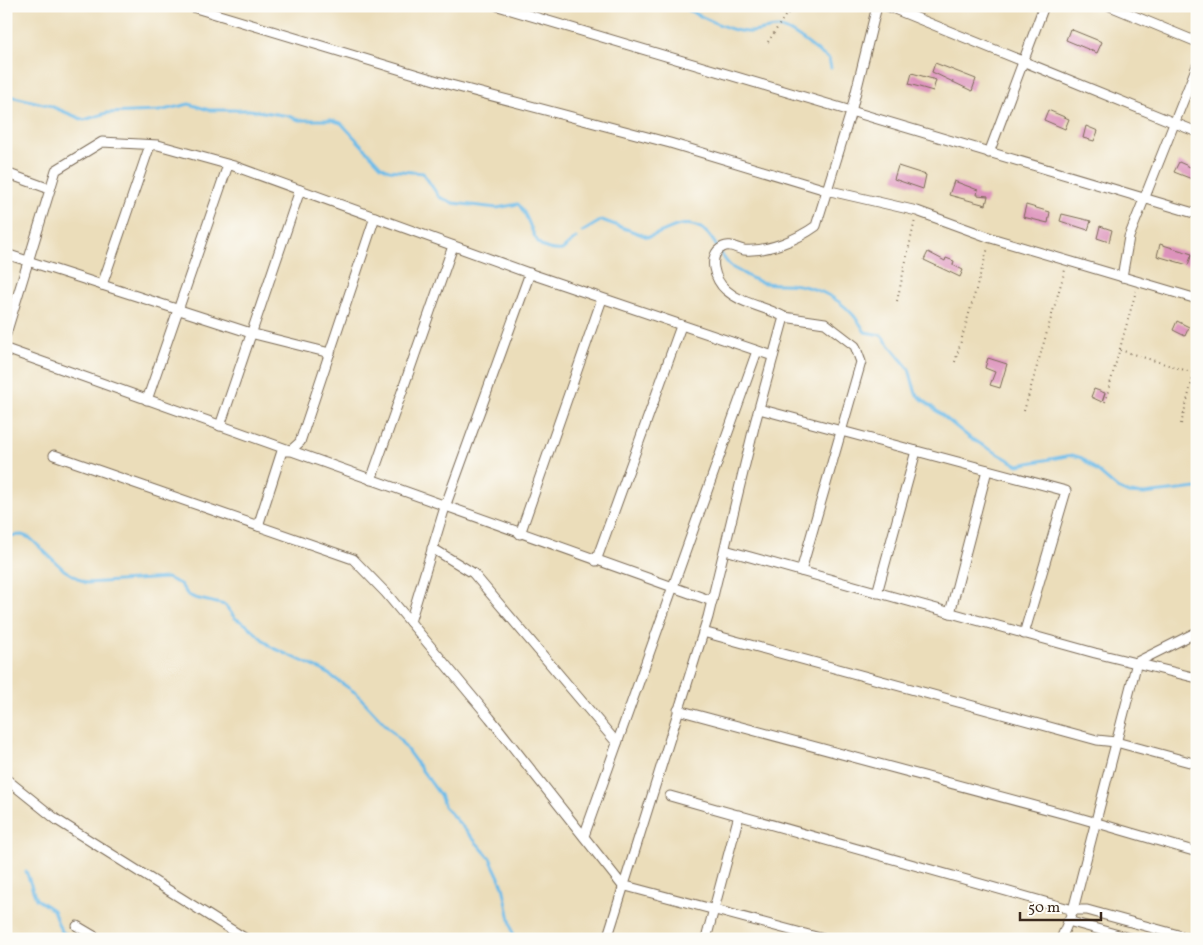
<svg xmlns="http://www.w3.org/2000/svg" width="1203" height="945" font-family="Vollkorn,serif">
	<rect width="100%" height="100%" fill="#fdfcf7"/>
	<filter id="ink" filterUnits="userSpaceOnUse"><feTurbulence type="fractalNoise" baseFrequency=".02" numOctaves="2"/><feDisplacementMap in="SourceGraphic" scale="10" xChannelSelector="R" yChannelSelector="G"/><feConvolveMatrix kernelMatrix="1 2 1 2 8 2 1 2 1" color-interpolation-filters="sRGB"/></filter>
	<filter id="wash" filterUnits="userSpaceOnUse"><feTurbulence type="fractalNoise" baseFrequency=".0096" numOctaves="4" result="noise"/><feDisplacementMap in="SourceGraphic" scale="20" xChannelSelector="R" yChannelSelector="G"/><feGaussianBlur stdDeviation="1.12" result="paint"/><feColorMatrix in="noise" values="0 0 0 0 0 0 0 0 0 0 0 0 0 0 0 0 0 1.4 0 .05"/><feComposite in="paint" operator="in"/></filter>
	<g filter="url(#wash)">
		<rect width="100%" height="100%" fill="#ebddba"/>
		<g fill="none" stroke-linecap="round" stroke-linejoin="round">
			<!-- stream -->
			<g stroke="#6ebce9" stroke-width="3">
				<path d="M680,6c17,8 51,27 69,26 10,0 21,-5 31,-4 16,3 34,22 49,31l2,9"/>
				<path d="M6,95l42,10 36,15 23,-7 52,-2 30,-7 20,6h41l39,6 10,4h32l10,3 40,43 8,4 34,3 16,24 14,6 44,5 21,-4c18,19 10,49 44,46l14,-12"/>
				<path d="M582,232l20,-12 46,17c17,-4 30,-17 48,-11 19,6 24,34 37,42 9,4 19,12 28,14 13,4 28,0 42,4 27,6 49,22 62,46l16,3 28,34 7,25 54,44 48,27 54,-10 10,3 35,30 11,5 16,1 53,-6"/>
				<polyline points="6,536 22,535 30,538 64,570 86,583 167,578 180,584 188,595 195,598 225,605 235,618 247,625 271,647 324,671 356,693 399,739 440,795 444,806 490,858 503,886 514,939"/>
				<polyline points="26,871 36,899 53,910 61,931 73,939"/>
			</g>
		</g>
		<g id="blocks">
			<!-- building -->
			<g fill="#dd93bc">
				<polygon points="1070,29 1102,42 1097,53 1066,40"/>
				<polygon points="935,63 976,79 972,91 932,72"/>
				<polygon points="912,73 936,80 933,91 909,84"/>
				<polygon points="1048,110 1069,119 1065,129 1044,120"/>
				<polygon points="1086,126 1098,131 1094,141 1083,138"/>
				<polygon points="1179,162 1197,170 1197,181 1174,172"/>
				<polygon points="898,166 926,175 923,189 894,179"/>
				<polygon points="954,181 978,190 977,195 988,196 986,205 949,195"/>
				<polygon points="1026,205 1050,212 1048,223 1023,217"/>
				<polygon points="1062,214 1091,221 1088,230 1060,221"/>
				<polygon points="1100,226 1112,230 1109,242 1097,238"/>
				<polygon points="1160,244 1192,254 1188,265 1157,256"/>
				<polygon points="928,252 945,261 946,258 954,261 953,265 963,270 960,277 924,260"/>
				<polygon points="1177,321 1189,327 1185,336 1173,330"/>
				<polygon points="988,358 1007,364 1000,388 990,385 995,372 985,368"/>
				<polygon points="1094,389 1105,393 1102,402 1091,397"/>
			</g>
		</g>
	</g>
	<g filter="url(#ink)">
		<use href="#blocks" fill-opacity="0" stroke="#796955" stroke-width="1"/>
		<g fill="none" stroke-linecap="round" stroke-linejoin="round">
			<defs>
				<g id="street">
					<polyline points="189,6 451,85 670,143 826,190 917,211 991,238 1197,299"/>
					<polyline points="498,6 1197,214"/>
					<polyline points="887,6 1197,132"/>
					<polyline points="1110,6 1197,42"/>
					<polyline points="989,153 1044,6"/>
					<polyline points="6,173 50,189"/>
					<polyline points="6,254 254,334 330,353"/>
					<polyline points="1122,277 1129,237 1197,66"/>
					<polyline points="102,285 150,145"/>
					<polyline points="784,317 825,323 855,346 861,362 801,571"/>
					<polyline points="6,334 56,170 102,142 158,145 234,166 534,275 773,356"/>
					<polyline points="6,349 712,601"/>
					<polyline points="147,400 228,165"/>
					<polyline points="759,409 1066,491 1024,634"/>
					<polyline points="220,426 300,190"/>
					<polyline points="54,455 353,559 386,593 490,718 622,885 824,939"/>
					<polyline points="371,480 453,246"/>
					<polyline points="258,526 282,451 290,451 300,442 375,217"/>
					<polyline points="520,534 602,299"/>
					<polyline points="432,548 473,573 617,743"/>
					<polyline points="725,550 1095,653 1197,678"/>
					<polyline points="596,561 681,326"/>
					<polyline points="877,593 916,451"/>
					<polyline points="950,613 987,470"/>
					<polyline points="410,622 445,507 530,273"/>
					<polyline points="703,632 1097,740 1116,742 1197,764"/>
					<polyline points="678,710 1080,818 1197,852"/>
					<polyline points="6,779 57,820 246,939"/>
					<polyline points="670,796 1073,910 1087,910 1193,939"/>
					<polyline points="584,836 757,351"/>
					<polyline points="1068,921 1133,939"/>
					<polyline points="77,926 99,939"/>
					<path d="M607,939l101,-322 47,-194 29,-106c-19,-11 -41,-12 -58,-27 -11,-9 -20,-35 -3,-43 8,-4 13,2 21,3 24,2 54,-11 72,-24l35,-114 26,-106"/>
					<polyline points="706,939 739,815"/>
					<polyline points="1061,939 1073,910 1137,662 1197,632"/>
				</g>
			</defs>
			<!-- street casing -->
			<use href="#street" stroke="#796955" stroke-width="11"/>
			<!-- path -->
			<g stroke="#796955" stroke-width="2" stroke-dasharray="1 4" stroke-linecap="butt">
				<polyline points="768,42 785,16 798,6"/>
				<polyline points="897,301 915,220"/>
				<polyline points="1120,350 1194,373"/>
				<polyline points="955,362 988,248"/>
				<polyline points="1105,402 1136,291"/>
				<polyline points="1024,411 1065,270"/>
				<polyline points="1181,424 1197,362"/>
			</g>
			<!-- street -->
			<use href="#street" stroke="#fff" stroke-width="9"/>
		</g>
	</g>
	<!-- margin -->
	<rect width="1203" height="945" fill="none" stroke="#fdfcf7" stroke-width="25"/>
	<!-- scale -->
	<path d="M1020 912v8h81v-8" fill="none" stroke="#3b2a1e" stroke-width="2.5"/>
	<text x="1028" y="912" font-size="15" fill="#3b2a1e" stroke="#fdfcf7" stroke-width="4" paint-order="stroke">50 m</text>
</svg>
